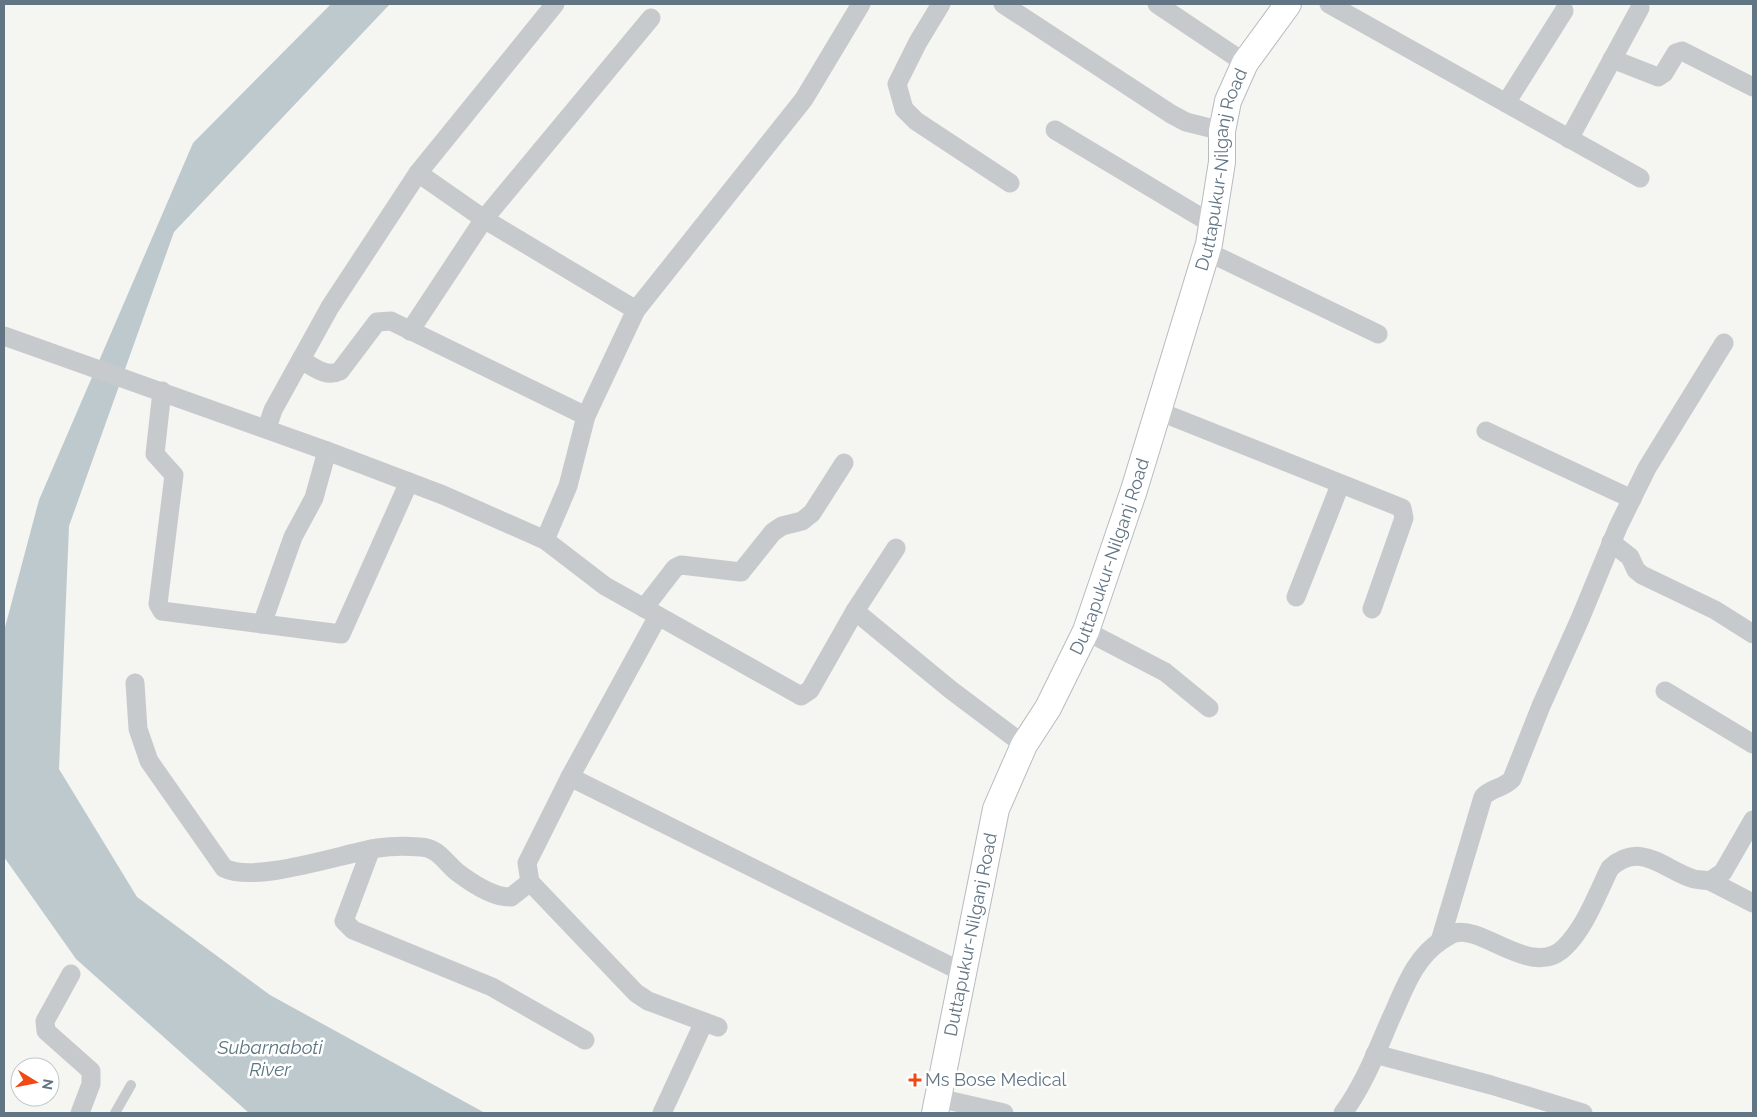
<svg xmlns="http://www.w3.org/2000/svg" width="1757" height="1117" font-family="Raleway,sans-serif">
	<rect width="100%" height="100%" fill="#f5f5f1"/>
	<!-- water -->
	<polygon fill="#bec9ce" points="331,4 390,4 174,232 69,526 59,769 137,897 270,995 485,1113 249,1113 76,959 4,857 4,631 39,500 193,143"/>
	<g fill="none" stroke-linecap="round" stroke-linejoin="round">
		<defs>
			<g id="secondary">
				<path id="s1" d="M935,1113l61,-304 28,-64 24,-37 38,-77 48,-141 75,-246 13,-82v-31l6,-30 17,-38 43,-59"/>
			</g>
		</defs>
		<!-- secondary casing -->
		<use href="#secondary" stroke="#b6bcc0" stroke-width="28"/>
		<!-- lane -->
		<polyline stroke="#c7cacd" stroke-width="10" points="115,1113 131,1085"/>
		<!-- street -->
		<g stroke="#c7cacd" stroke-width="19">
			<polyline points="941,4 918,42 897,84 904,109 916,121 1010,183"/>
			<polyline points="1003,4 1171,114 1186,122 1222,131"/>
			<polyline points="1157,4 1245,63"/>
			<polyline points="1329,4 1640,178"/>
			<polyline points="1612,59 1658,77 1664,73 1676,53 1682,51 1753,87"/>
			<polyline points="1506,103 1564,11"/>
			<polyline points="1055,130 1212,224"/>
			<polyline points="1569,139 1640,8"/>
			<polyline points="418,173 484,219 636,310"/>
			<polyline points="1206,251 1378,334"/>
			<polyline points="410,331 484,219 651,18"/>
			<polyline points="4,336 327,451 443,495 545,540 605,586 801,696 810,690 855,611 896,548"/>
			<path d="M301,360c13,7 25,18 39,11l37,-49 14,-1 195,95"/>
			<polyline points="162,391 155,454 174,475 158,604 162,611 341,634 409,482"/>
			<polyline points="1158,411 1402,508 1404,518 1372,609"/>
			<polyline points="267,428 273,410 330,307 418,173 555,4"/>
			<polyline points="1486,431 1632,499"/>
			<polyline points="545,540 568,486 586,416 636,310 804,99 861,4"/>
			<polyline points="1611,542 1630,557 1636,570 1642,575 1715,610 1753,634"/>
			<polyline points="1296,597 1340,485"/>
			<polyline points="644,608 675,568 681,565 741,572 773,532 782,526 802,521 812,513 844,463"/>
			<polyline points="855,611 951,690 1024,745"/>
			<polyline points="658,616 570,777 527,863 530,882 636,993 648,1001 718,1027"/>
			<polyline points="262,624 293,537 314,498 327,451"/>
			<polyline points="1086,631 1165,672 1209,708"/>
			<path d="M135,683l3,46 11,32 75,107c31,16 117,-14 154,-20 13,-2 28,-2 42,-1 17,0 25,15 37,25 13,10 37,26 54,25l19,-15"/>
			<polyline points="1665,691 1753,744"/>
			<polyline points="570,777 962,972"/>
			<polyline points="371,849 344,921 353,930 492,987 585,1040"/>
			<polyline points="1710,881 1753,903"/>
			<path d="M1440,941l43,-144c9,-10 20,-8 29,-18l29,-73 39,-87 38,-92 29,-59 77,-125"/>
			<polyline points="71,974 45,1021 46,1031 91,1071 91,1084 80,1113"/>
			<polyline points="1375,1054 1491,1085 1583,1113"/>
			<polyline points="938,1098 1004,1113"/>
			<polyline points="662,1113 704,1022"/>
			<path d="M1343,1113c21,-28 34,-63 48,-95 13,-28 23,-60 51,-78 3,-2 9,-6 13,-7 28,-8 78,47 110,14 21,-21 32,-53 45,-79 31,-28 54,2 84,11 5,1 11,1 16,2l13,-9 30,-52"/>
		</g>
		<!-- secondary -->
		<use href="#secondary" stroke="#fff" stroke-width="26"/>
	</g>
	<!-- markers -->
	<path fill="#ef4a16" stroke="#fff" stroke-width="2" d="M912.5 1072.5h5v5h5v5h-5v5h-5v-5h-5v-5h5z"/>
	<g text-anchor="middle" stroke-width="5" stroke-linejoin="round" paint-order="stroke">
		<!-- street labels -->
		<g font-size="18" fill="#627584" stroke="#fff">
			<text dy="6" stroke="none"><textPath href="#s1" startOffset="992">Duttapukur-Nilganj Road</textPath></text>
			<text dy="6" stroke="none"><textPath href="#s1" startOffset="588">Duttapukur-Nilganj Road</textPath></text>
			<text dy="6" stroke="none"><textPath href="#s1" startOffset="182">Duttapukur-Nilganj Road</textPath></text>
		</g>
		<!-- poi labels -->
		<g font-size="18" fill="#627584" stroke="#fff" text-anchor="start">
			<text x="925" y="1086">Ms Bose Medical</text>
		</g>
		<!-- water labels -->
		<g font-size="19" font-style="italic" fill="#5d7782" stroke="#fff">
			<text x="270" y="1054">Subarnaboti<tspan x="270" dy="22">River</tspan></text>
		</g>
	</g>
	<!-- border -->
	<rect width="1757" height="1117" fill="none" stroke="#627584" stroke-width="10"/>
	<!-- north arrow -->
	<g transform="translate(35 1082) rotate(100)"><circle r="24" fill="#ffffff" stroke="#c0c8ce"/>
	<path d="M0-4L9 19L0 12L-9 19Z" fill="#ef4a16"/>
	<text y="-8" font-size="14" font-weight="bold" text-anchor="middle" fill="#627584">N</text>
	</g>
</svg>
